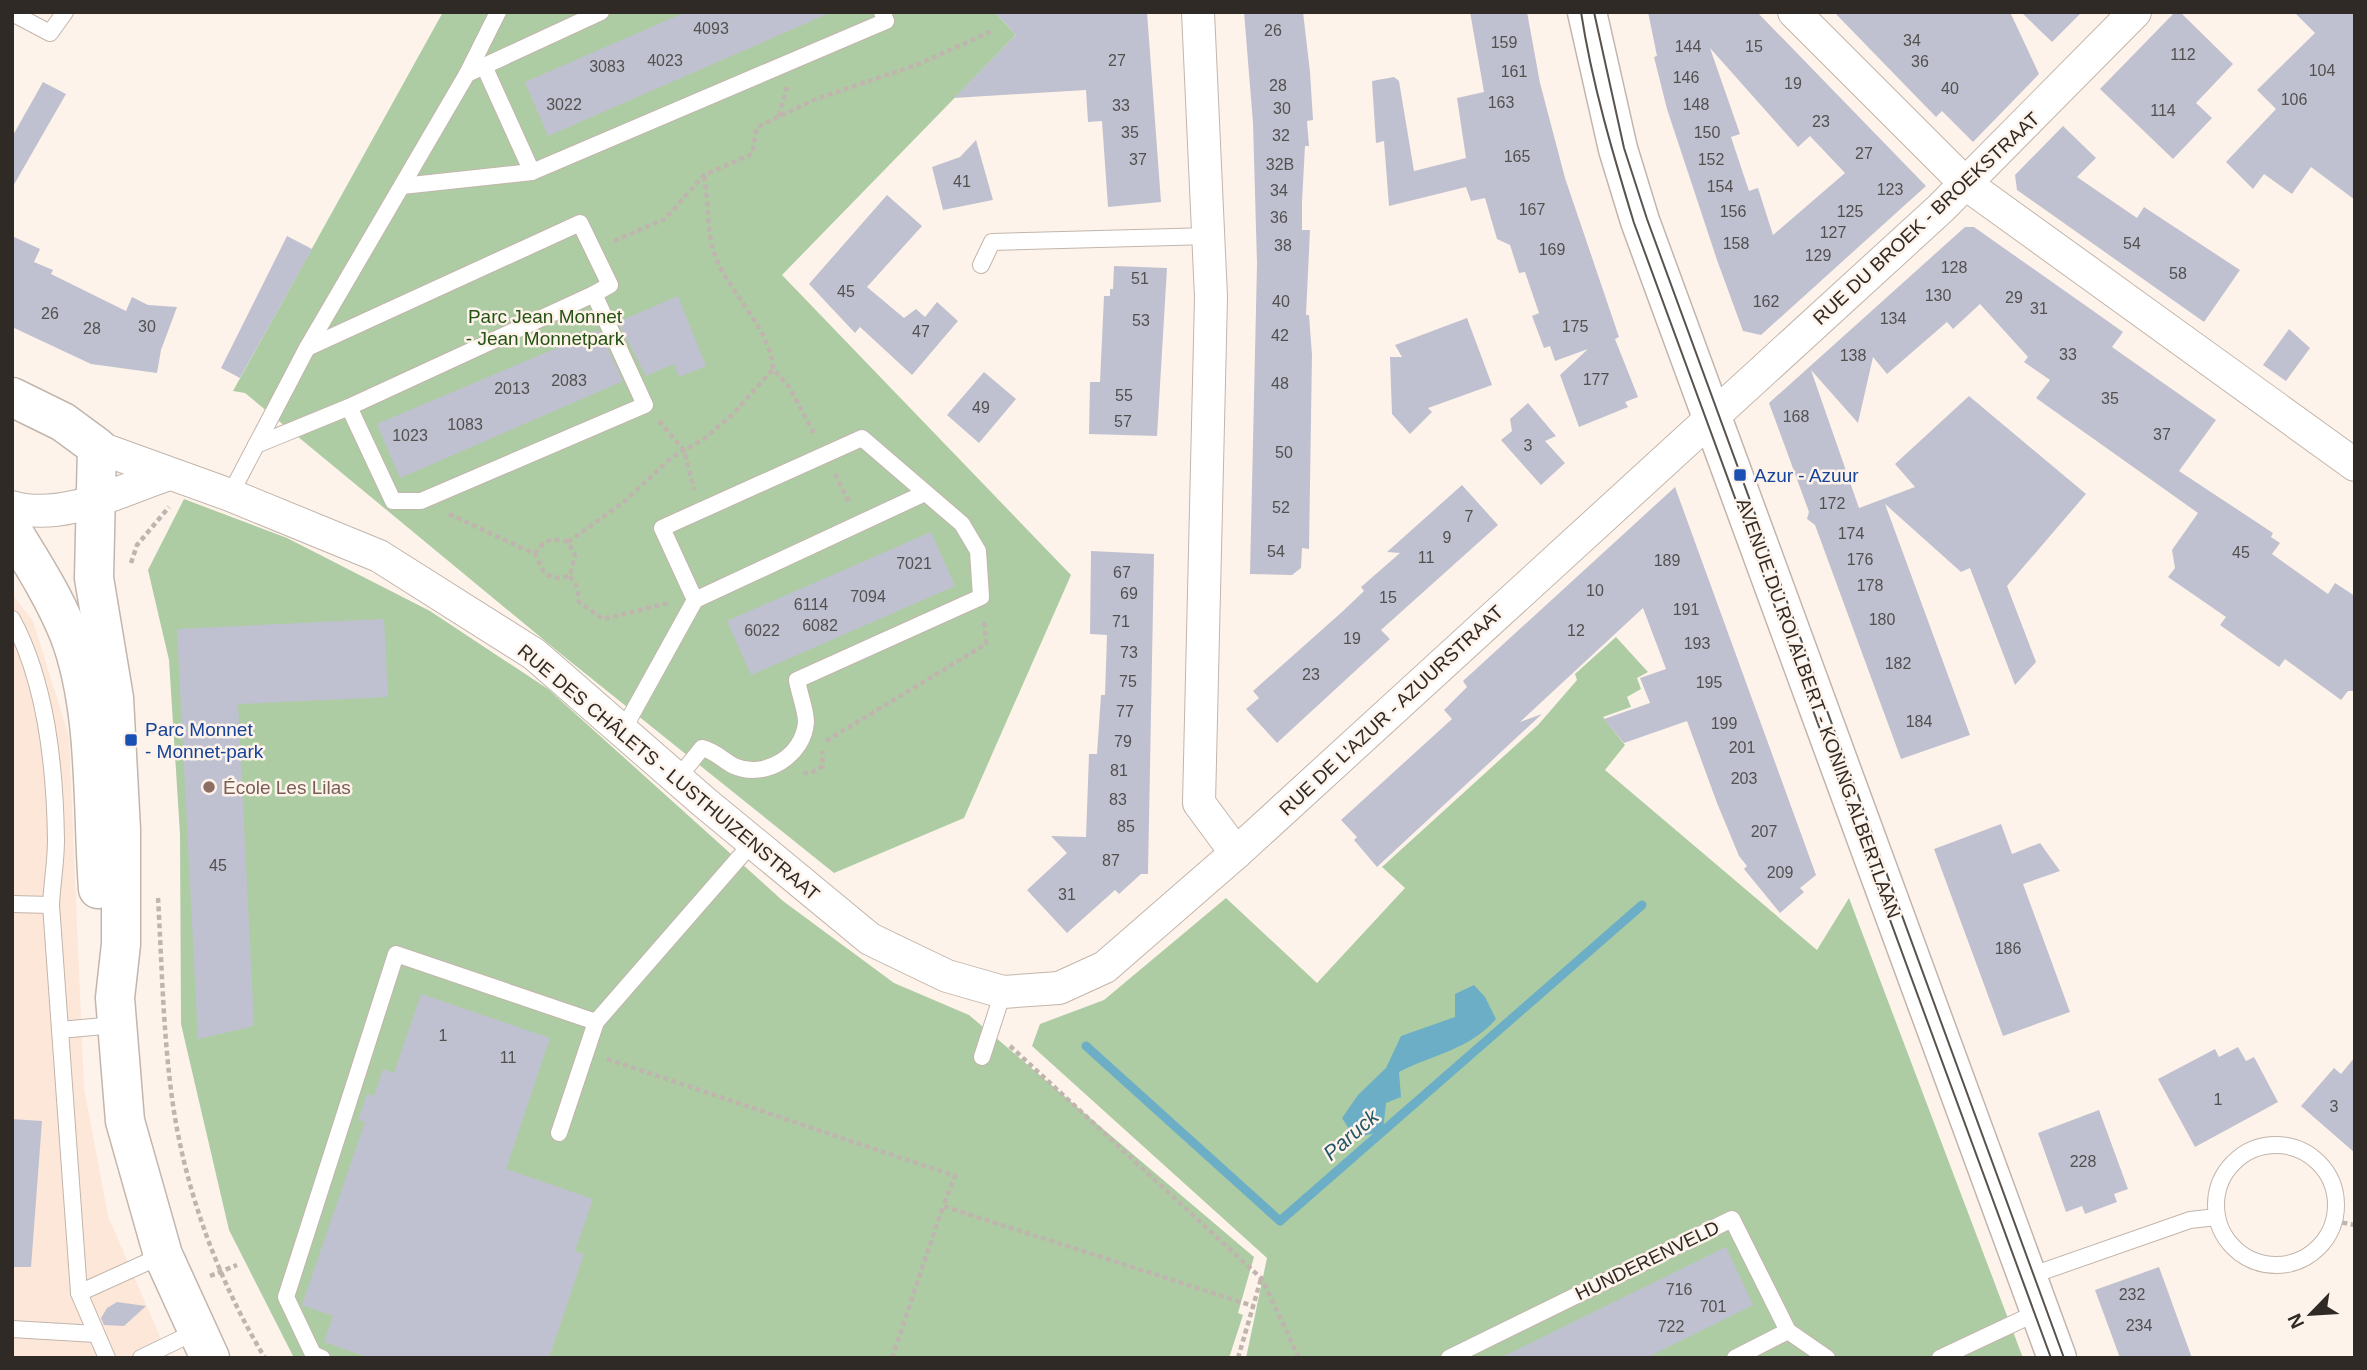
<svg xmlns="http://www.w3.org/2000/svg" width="2367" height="1370" font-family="Arial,sans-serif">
	<rect width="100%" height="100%" fill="#fef3ea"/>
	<!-- built -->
	<polygon fill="#fce7d8" points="12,594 33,621 69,737 84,1088 108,1216 169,1358 12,1358"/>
	<!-- green -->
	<g fill="#adcca4">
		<polygon points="443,12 995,12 1016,35 782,275 1071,575 964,818 834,873 561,654 245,393 233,391"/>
		<polygon points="184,499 287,538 430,611 548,689 783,901 894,983 969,1015 1254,1257 1238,1313 1243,1315 1229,1358 294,1358 229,1230 181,1024 180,834 169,660 148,570"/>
		<polygon points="1616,637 1648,672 1637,678 1641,689 1627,697 1631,707 1603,717 1625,745 1605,770 1817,950 1849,898 2023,1358 1246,1358 1267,1258 1032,1046 1040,1024 1104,1000 1226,898 1317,983 1405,888 1382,867 1538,725 1577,680 1575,674"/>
	</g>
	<!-- water -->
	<path fill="#6caec6" d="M1474,985l11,12 11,22c-27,31 -62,35 -97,53l2,25 -15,6 -3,28 -28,7 -13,-20 16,-23 28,-27 15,-32 54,-19v-23z"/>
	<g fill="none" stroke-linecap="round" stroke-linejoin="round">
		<!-- stream -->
		<polyline stroke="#6caec6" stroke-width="9" points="1086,1046 1280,1221 1642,905"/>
	</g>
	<!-- building -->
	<g fill="#c0c1d0" fill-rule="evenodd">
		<polygon points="686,12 832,12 548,136 525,82"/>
		<polygon points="995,12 1147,12 1161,202 1108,207 1102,121 1088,122 1086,90 954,98 1016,35"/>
		<polygon points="1244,12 1303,12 1310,72 1313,120 1307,121 1309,146 1305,146 1302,202 1302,230 1310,230 1306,315 1309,315 1312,355 1309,549 1302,548 1301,568 1292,575 1250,574 1257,264 1253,123"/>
		<polygon points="1470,12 1527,12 1540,83 1565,178 1619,337 1615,339 1638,397 1625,402 1628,407 1579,427 1560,375 1588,349 1555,361 1550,346 1544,348 1532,316 1539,313 1525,272 1519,273 1510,245 1497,239 1485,198 1471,201 1466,187 1389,206 1384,141 1376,143 1372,81 1394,77 1399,81 1414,171 1466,158 1457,98 1484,92"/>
		<path d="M1648,12h109l169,174 -165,149 -18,-4 -26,-71 -50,-151 -13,-52 3,-1zM1710,48l88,99 12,-11 35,37 -72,62 -15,-47 -9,3 -18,-54 9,-3z"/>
		<polygon points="1834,12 2010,12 2039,74 1973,142 1942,111 1936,117"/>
		<polygon points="2021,12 2082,12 2052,42"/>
		<polygon points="2175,12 2180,12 2233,64 2196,103 2212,118 2173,159 2100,89"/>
		<polygon points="2294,12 2355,12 2355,200 2311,167 2292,194 2264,174 2253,189 2226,162 2276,109 2257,90 2315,33"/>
		<polygon points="43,82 66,94 12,188 12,137"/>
		<polygon points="2063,126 2096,158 2077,177 2137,218 2144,207 2240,270 2204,322 2017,190 2015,175"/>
		<polygon points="976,140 993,200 943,210 932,167 960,157"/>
		<polygon points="887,195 922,226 867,287 904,318 916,309 925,317 937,302 958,321 912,375 860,327 855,333 809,284"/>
		<polygon points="1965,227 1974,227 2123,332 2112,347 2216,420 2179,471 2273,533 2271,537 2280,543 2272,554 2328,594 2335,583 2355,596 2355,691 2348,691 2341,700 2285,659 2279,667 2220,625 2226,617 2168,577 2175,568 2172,550 2198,513 2036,398 2050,380 2024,362 2028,357 1980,304 1953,329 1947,322 1887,374 1873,357 1858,423 1811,370 1859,508 1915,487 1895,464 1969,396 2086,494 2007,586 2036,662 2015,685 1970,568 1961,572 1885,504 1970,735 1901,759 1815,525 1807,519 1809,512 1769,403"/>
		<polygon points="12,236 40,249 34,262 53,270 51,274 126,311 132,297 148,305 177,307 161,350 157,373 91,364 12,327"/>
		<polygon points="287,236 312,249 240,378 221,368"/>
		<polygon points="1114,266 1167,268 1157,436 1089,434 1090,382 1100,382 1104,296 1110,296 1110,289 1113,289"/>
		<polygon points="678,296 706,366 679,377 674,364 646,376 618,322"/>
		<polygon points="1467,318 1492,385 1428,408 1432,412 1410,434 1392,414 1390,357 1402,357 1395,345"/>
		<polygon points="2289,329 2310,348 2286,381 2263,365"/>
		<polygon points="599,330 623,381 400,478 377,424"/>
		<polygon points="984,372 1016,399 979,443 947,415"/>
		<polygon points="1528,403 1556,436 1545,441 1565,463 1541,485 1501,440 1512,431 1510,419"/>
		<polygon points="1462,485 1498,525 1381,630 1390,639 1277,743 1246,709 1259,698 1253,691 1343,611 1364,591 1361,587 1400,553 1387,552"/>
		<polygon points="1675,487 1816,875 1800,888 1804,892 1780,913 1744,869 1747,866 1739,856 1717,803 1687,721 1624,743 1604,719 1650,703 1640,678 1666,669 1643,608 1520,722 1542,714 1377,867 1354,840 1357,837 1341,820 1452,719 1444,710 1467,687 1463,681"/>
		<polygon points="931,532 955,586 751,675 727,621"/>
		<polygon points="1091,551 1154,554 1148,874 1141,874 1119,894 1115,890 1067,933 1027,890 1067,853 1051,836 1086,837 1089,754 1097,754 1101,695 1105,695 1107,635 1090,634"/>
		<polygon points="384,619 388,697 238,704 254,1026 198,1039 177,629"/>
		<polygon points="2001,824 2012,854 2040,843 2060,871 2023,884 2070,1012 2003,1036 1934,849"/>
		<polygon points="421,994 550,1038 506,1169 593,1199 575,1251 584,1254 549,1358 370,1358 324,1342 333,1316 302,1305 365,1122 358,1120 367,1094 374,1096 383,1069 394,1073"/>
		<polygon points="2238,1047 2246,1061 2254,1057 2278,1102 2195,1147 2158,1079 2215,1049 2219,1057"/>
		<polygon points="2355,1057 2355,1153 2301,1106 2334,1068 2341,1074"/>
		<polygon points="2099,1110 2128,1189 2114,1194 2117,1202 2085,1214 2082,1206 2066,1212 2038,1133"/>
		<polygon points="12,1119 42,1121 31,1267 12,1267"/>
		<polygon points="1726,1247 1753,1305 1646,1358 1500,1358"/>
		<polygon points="2159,1267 2192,1358 2120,1358 2095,1290"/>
		<polygon points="117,1302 146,1306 124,1326 104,1325 101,1318 107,1308"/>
	</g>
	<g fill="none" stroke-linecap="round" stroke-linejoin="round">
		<defs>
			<g id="service">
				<polyline points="12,13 50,33 65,12"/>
				<polyline points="484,66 532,172"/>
				<polyline points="467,74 498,12"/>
				<polyline points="402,186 532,172 886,21 882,12"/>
				<polyline points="981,265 992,242 1210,236"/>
				<polyline points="307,348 580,223 610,285 594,294"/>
				<polyline points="256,445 349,407 594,294 645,405 421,501 393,501 349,407"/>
				<polyline points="230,495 307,348 467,74 601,12"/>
				<polyline points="695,600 925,493"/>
				<path d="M12,619c35,65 43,149 44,221 0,22 -4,43 -5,65l28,388 28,65"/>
				<path d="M623,730l72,-130 -33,-72 200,-90 100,86 16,27 3,46 -184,83c2,13 9,30 9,42 -2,33 -41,58 -72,44 -12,-6 -17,-14 -32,-18l-24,30"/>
				<polyline points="12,904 51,905"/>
				<polyline points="60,1030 115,1025"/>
				<polyline points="982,1057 1003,992"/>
				<polyline points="559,1133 596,1022"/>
				<circle cx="2276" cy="1205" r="60"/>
				<polyline points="2027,1277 2190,1220 2217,1217"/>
				<polyline points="79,1293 163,1255"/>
				<polyline points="12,1329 96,1334"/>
				<polyline points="141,1358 197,1331"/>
				<polyline points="322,1358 313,1354 286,1297 396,954 596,1022 752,843"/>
				<polyline points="1449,1358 1732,1219 1788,1331 1827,1358"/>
				<polyline points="1735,1358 1788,1331"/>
				<polyline points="1940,1358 2040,1311"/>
			</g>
			<g id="minor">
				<polyline points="1198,12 1211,297 1199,803 1236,853"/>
				<polyline points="1794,12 1966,184 2355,465"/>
				<polyline points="97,447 230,495 379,556 534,654 704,802 870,939 947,976 1003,992 1059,988 1105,967 1236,853 1941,208 2135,12"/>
				<path d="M12,507c52,15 108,-17 157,-33"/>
			</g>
			<g id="tertiary">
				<polyline points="1587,12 1618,149 1640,221 2057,1358"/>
				<polyline points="12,397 63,422 97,447 94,578 114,698 121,830 121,944 115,998 125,1121 163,1255 210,1358"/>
				<path d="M12,530c21,34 42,67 57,104 29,76 23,174 29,255"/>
			</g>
		</defs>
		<!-- service casing -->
		<use href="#service" stroke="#c2b5ab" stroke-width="18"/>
		<!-- minor casing -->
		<use href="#minor" stroke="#c2b5ab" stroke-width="34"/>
		<!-- tertiary casing -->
		<use href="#tertiary" stroke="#c2b5ab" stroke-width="41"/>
		<!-- path -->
		<g stroke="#bfb5ae" stroke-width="4.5" stroke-dasharray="5 3.5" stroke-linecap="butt">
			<polyline points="779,116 787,87"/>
			<path d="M704,176c6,30 1,61 15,89 15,31 53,69 54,104l16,18 26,48"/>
			<polyline points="614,241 665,219 704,175 752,154 757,127 816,99 919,64 992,31"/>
			<polyline points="659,421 684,450 694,490"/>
			<polyline points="835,474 850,504"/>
			<polyline points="449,514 535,554 545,574 557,578 570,576"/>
			<polyline points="568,542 625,501 671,458 704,439 733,414 773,369"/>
			<path d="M535,554c7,-14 19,-17 33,-12l7,13 -5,21"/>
			<polyline points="131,563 137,545 169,507"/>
			<polyline points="570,576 577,587 579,602 603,619 669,603"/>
			<polyline points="826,741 986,644 984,619"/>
			<polyline points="803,773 811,773 823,766 822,751"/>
			<path d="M158,898c4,68 5,138 15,207 13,88 46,177 92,253"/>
			<polyline points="1010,1046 1262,1279 1299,1358"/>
			<polyline points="607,1059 955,1176 943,1206"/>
			<polyline points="2334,1221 2355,1225"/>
			<polyline points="210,1276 237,1265"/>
			<polyline points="892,1358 943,1206 1253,1306"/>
			<polyline points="1238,1358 1261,1279"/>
		</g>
		<!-- service -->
		<use href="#service" stroke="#fff" stroke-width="16"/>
		<!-- minor -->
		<use href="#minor" stroke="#fff" stroke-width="32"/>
		<!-- tertiary -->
		<use href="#tertiary" stroke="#fff" stroke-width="38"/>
		<!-- tram -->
		<g stroke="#59534e" stroke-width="2">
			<path d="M1581,12c11,72 32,142 53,211l417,1135"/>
			<polyline points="1594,12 1624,148 1647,219 2064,1358"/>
		</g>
	</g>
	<!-- markers -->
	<g fill="#1a4fb4" stroke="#fef3ea" stroke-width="2.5">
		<rect x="1733" y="468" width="14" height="14" rx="3.5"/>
		<rect x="124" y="733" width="14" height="14" rx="3.5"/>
	</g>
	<circle fill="#8d6e63" stroke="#fef3ea" stroke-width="2.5" cx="209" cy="787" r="7"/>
	<g text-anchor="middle" stroke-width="5" stroke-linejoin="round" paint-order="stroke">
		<!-- number labels -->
		<g font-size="16" fill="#535050">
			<text x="711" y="34">4093</text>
			<text x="1273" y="36">26</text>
			<text x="1912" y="46">34</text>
			<text x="1504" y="48">159</text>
			<text x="1688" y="52">144</text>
			<text x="1754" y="52">15</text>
			<text x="2183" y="60">112</text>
			<text x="665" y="66">4023</text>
			<text x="1117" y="66">27</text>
			<text x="1920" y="67">36</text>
			<text x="607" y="72">3083</text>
			<text x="2322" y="76">104</text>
			<text x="1514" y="77">161</text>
			<text x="1686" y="83">146</text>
			<text x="1793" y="89">19</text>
			<text x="1278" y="91">28</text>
			<text x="1950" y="94">40</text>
			<text x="2294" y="105">106</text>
			<text x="1501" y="108">163</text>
			<text x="564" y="110">3022</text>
			<text x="1696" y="110">148</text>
			<text x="1121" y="111">33</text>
			<text x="1282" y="114">30</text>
			<text x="2163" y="116">114</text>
			<text x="1821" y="127">23</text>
			<text x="1130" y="138">35</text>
			<text x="1707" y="138">150</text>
			<text x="1281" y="141">32</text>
			<text x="1864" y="159">27</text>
			<text x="1517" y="162">165</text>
			<text x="1138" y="165">37</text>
			<text x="1711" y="165">152</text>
			<text x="1280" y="170">32B</text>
			<text x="962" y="187">41</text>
			<text x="1720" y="192">154</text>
			<text x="1890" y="195">123</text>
			<text x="1279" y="196">34</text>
			<text x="1532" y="215">167</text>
			<text x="1733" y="217">156</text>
			<text x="1850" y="217">125</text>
			<text x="1279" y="223">36</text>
			<text x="1833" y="238">127</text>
			<text x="1736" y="249">158</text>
			<text x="2132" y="249">54</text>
			<text x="1283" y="251">38</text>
			<text x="1552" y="255">169</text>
			<text x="1818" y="261">129</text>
			<text x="1954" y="273">128</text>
			<text x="2178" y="279">58</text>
			<text x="1140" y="284">51</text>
			<text x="846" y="297">45</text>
			<text x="1938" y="301">130</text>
			<text x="2014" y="303">29</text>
			<text x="1281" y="307">40</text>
			<text x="1766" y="307">162</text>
			<text x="2039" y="314">31</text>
			<text x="50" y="319">26</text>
			<text x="1893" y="324">134</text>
			<text x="1141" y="326">53</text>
			<text x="147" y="332">30</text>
			<text x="1575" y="332">175</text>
			<text x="92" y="334">28</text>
			<text x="921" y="337">47</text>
			<text x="1280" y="341">42</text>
			<text x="2068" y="360">33</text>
			<text x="1853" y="361">138</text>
			<text x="1596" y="385">177</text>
			<text x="569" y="386">2083</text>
			<text x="1280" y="389">48</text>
			<text x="512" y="394">2013</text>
			<text x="1124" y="401">55</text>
			<text x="2110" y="404">35</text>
			<text x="981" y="413">49</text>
			<text x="1796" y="422">168</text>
			<text x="1123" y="427">57</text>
			<text x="465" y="430">1083</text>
			<text x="2162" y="440">37</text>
			<text x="410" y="441">1023</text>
			<text x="1528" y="451">3</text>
			<text x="1284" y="458">50</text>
			<text x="1832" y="509">172</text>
			<text x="1281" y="513">52</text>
			<text x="1469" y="522">7</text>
			<text x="1851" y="539">174</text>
			<text x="1447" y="543">9</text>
			<text x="1276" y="557">54</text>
			<text x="2241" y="558">45</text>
			<text x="1426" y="563">11</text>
			<text x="1860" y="565">176</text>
			<text x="1667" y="566">189</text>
			<text x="914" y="569">7021</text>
			<text x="1122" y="578">67</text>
			<text x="1870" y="591">178</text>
			<text x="1595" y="596">10</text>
			<text x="1129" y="599">69</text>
			<text x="868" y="602">7094</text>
			<text x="1388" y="603">15</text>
			<text x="811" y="610">6114</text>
			<text x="1686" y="615">191</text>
			<text x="1882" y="625">180</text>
			<text x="1121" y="627">71</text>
			<text x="820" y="631">6082</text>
			<text x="762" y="636">6022</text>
			<text x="1576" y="636">12</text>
			<text x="1352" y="644">19</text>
			<text x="1697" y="649">193</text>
			<text x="1129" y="658">73</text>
			<text x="1898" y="669">182</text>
			<text x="1311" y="680">23</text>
			<text x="1128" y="687">75</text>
			<text x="1709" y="688">195</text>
			<text x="1125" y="717">77</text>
			<text x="1919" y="727">184</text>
			<text x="1724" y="729">199</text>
			<text x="1123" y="747">79</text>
			<text x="1742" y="753">201</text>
			<text x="1119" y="776">81</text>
			<text x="1744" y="784">203</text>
			<text x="1118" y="805">83</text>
			<text x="1126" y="832">85</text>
			<text x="1764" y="837">207</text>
			<text x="1111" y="866">87</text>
			<text x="218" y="871">45</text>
			<text x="1780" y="878">209</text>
			<text x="1067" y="900">31</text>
			<text x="2008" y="954">186</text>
			<text x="443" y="1041">1</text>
			<text x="508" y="1063">11</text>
			<text x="2218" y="1105">1</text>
			<text x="2334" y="1112">3</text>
			<text x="2083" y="1167">228</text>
			<text x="1679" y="1295">716</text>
			<text x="2132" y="1300">232</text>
			<text x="1713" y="1312">701</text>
			<text x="2139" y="1331">234</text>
			<text x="1671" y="1332">722</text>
		</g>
		<!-- street labels -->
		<g font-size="19" fill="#2f2a26" stroke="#fef3ea">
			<text transform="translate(1926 218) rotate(-43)" y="7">RUE DU BROEK - BROEKSTRAAT</text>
			<text transform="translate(1819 708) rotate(70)" y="7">AVENUE DU ROI ALBERT - KONING ALBERTLAAN</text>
			<text transform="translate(1391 710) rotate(-43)" y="7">RUE DE L'AZUR - AZUURSTRAAT</text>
			<text transform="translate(669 772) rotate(40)" y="7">RUE DES CHÂLETS - LUSTHUIZENSTRAAT</text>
			<text transform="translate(1647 1260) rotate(-26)" y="7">HUNDERENVELD</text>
		</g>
		<!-- park labels -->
		<g font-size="19" fill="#245314" stroke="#fef3ea">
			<text x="545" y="323">Parc Jean Monnet<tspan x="545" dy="22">- Jean Monnetpark</tspan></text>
		</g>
		<!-- transit labels -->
		<g font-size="19" fill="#164399" stroke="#fef3ea" text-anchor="start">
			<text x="1754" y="482">Azur - Azuur</text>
			<text x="145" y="736">Parc Monnet<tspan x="145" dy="22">- Monnet-park</tspan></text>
		</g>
		<!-- education labels -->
		<g font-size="19" fill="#785e54" stroke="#fef3ea" text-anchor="start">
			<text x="223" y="794">École Les Lilas</text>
		</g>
		<!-- water labels -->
		<g font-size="21" font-style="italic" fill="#22596a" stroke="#fef3ea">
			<text transform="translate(1351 1135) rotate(-41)" y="7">Paruck</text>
		</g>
	</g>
	<!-- border -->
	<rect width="2367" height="1370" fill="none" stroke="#2f2a26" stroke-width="28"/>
	<!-- north arrow -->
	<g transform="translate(2311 1314) rotate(245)" stroke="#fef3ea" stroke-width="5" paint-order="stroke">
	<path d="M0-5L12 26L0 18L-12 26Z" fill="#2f2a26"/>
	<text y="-10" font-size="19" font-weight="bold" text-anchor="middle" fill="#2f2a26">N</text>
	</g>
</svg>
